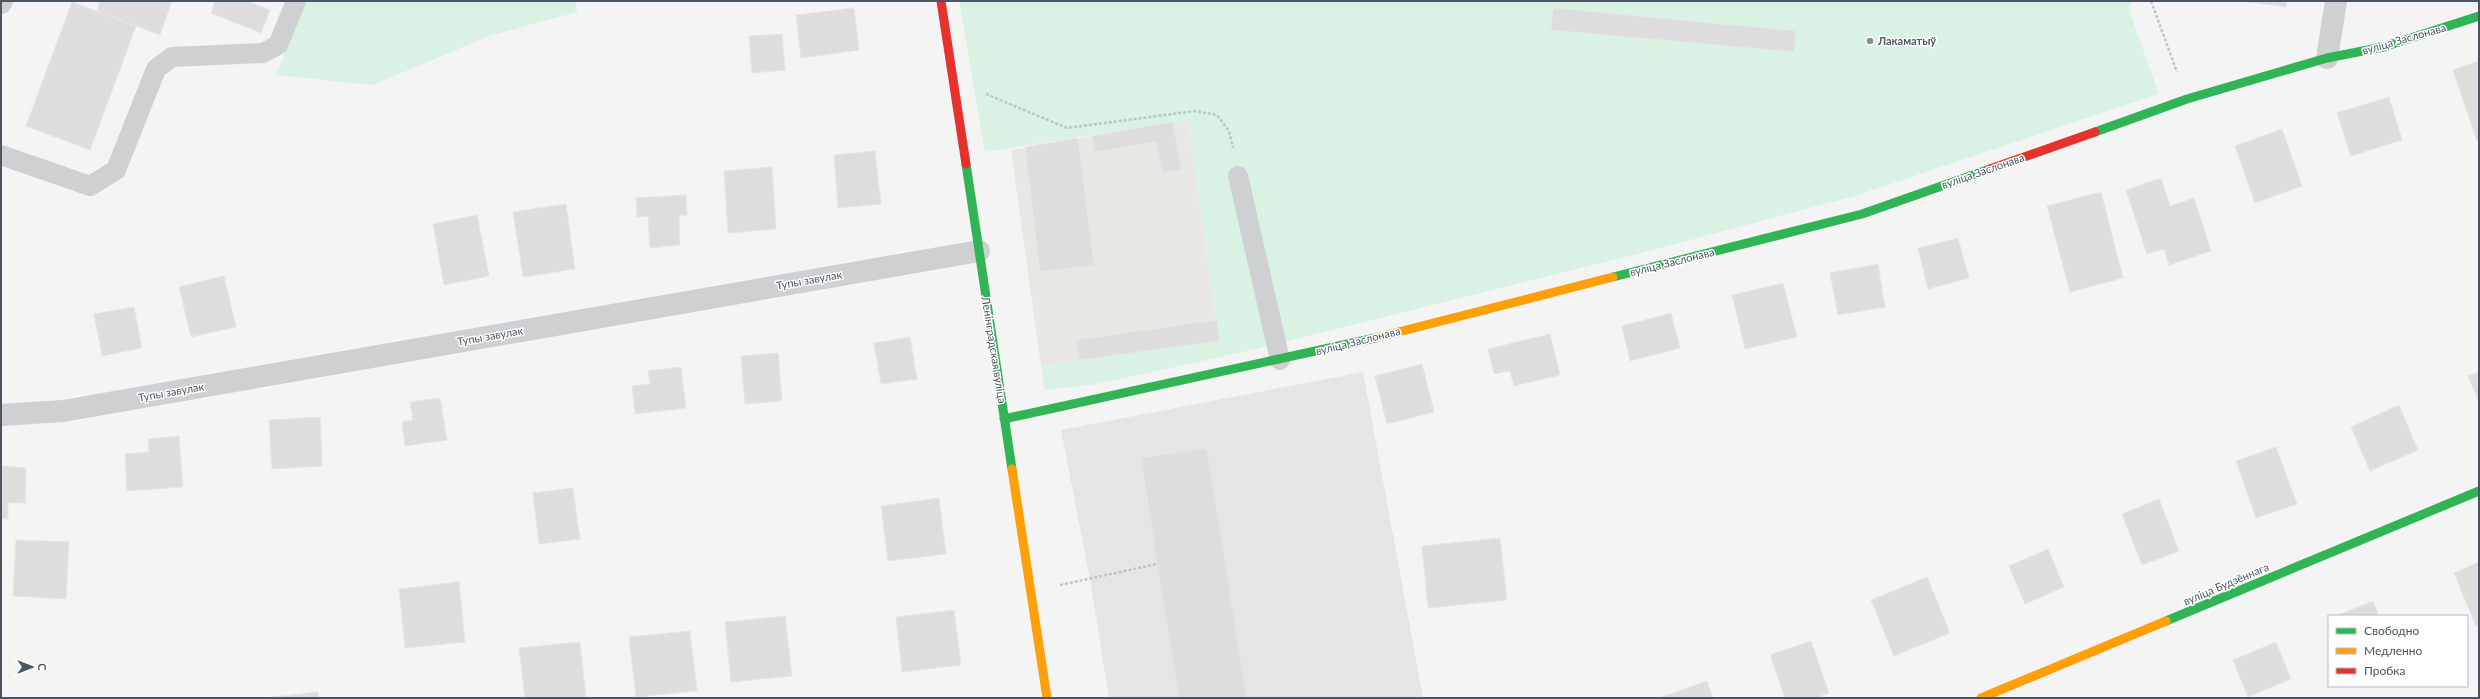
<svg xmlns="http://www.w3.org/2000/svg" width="2480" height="699" font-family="Lato,sans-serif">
	<rect width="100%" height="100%" fill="#f4f4f4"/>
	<!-- commercial -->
	<polygon fill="#e8e7e3" points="1188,120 1219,341 1041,366 1011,150"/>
	<!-- education -->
	<polygon fill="#e6e5e6" points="1363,372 1423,698 1109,698 1090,579 1061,430"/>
	<!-- green -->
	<g fill="#d9f2e3">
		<polygon points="306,1 576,1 577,12 489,36 373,85 276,75"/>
		<polygon points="959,1 2131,1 2129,10 2159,94 1855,196 1638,254 1252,350 1097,384 1045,390 1041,366 1219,341 1188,120 985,152"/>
	</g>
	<!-- building -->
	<g fill="#ddddde" stroke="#e5e6e7">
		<polygon points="100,1 172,1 160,35 97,11"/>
		<polygon points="215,1 247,1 270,10 261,33 211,13"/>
		<polygon points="2242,1 2287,1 2286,7"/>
		<polygon points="72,2 136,26 90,150 26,126"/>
		<polygon points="854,8 859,50 801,58 796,15"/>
		<polygon points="1553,8 1796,31 1794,52 1551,30"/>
		<polygon points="782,34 785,70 752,73 749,36"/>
		<polygon points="2479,61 2479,140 2477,141 2453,70"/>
		<polygon points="2389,97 2402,140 2351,156 2337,113"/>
		<polygon points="1173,122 1181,170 1162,173 1156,142 1095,152 1092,136"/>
		<polygon points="2282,129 2302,186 2255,203 2235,146"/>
		<polygon points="1078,138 1094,265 1040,272 1025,147"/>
		<polygon points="875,151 881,204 838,208 834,155"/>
		<polygon points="772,167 776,229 728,233 724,171"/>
		<polygon points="2161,178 2170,206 2194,198 2211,251 2169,265 2164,249 2147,254 2126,190"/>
		<polygon points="2101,192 2123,278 2070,292 2047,206"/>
		<polygon points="686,195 687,215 679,215 680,245 650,248 648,216 637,217 636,198"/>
		<polygon points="566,204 575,269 523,277 513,212"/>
		<polygon points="477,215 489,276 444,285 433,224"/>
		<polygon points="1958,238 1969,278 1928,289 1918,248"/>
		<polygon points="1878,264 1885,307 1838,315 1830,273"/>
		<polygon points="224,276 236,327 191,337 179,287"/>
		<polygon points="1783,283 1797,337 1745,349 1732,295"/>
		<polygon points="134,307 142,348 102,356 94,314"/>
		<polygon points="1671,313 1680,348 1630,361 1622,326"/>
		<polygon points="1217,320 1219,341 1079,360 1076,340"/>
		<polygon points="1550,334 1560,375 1514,386 1510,371 1494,374 1488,349"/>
		<polygon points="910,337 917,379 881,384 874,343"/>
		<polygon points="778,353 782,401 745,404 741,356"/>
		<polygon points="1422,364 1434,412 1387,424 1375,376"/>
		<polygon points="681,367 686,408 635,414 632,386 650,384 648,371"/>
		<polygon points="2479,372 2479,402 2468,376"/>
		<polygon points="440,398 447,440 405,446 402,422 413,420 410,402"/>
		<polygon points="2399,405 2418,450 2370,471 2351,427"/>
		<polygon points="320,417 322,466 272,469 269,420"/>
		<polygon points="179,436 183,487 127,491 125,454 149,452 148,439"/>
		<polygon points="2276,447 2297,504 2256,518 2236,461"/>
		<polygon points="1207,448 1247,698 1179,698 1157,564 1141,458"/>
		<polygon points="1,466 26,468 25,503 8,503 8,519 1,518"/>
		<polygon points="573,488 580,539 539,544 533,493"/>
		<polygon points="939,498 946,554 888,561 881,506"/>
		<polygon points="2159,499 2179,551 2142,565 2122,514"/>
		<polygon points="1500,538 1507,600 1428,608 1422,546"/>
		<polygon points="16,540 69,542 66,599 13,596"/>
		<polygon points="2048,549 2064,587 2025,604 2009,566"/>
		<polygon points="2479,562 2479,625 2476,626 2454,573"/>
		<polygon points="1927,577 1950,633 1894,656 1871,600"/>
		<polygon points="459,582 465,642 405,648 399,589"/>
		<polygon points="2373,601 2379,616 2336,616"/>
		<polygon points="954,610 961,665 902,672 896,617"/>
		<polygon points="785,616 792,676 731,682 725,622"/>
		<polygon points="690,631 697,691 636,697 629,637"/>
		<polygon points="1811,641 1829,693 1815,698 1785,698 1770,655"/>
		<polygon points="580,642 586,698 525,698 519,648"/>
		<polygon points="2276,642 2291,679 2248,697 2233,660"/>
		<polygon points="1707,681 1713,698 1659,698"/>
		<polygon points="318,692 319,698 265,698"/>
	</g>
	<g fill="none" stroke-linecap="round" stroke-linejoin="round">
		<!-- path -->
		<g stroke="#bcc7c4" stroke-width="2.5" stroke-dasharray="3 2" stroke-linecap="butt">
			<polyline points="2151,1 2177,72"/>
			<polyline points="986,94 1067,128 1195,111 1217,115 1229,131 1233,148"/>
			<polyline points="1060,585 1157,564"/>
		</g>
		<!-- lane -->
		<g stroke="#ced0d2" stroke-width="20">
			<polyline points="1,155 90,186 116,170 156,69 172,57 263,53 278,45 296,1"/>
			<polyline points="1238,176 1280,360"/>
		</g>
		<!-- street -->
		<g stroke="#ced0d2" stroke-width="22">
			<polyline points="1,3 2,1"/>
			<polyline points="2327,58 2336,1"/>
			<polyline points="1,415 63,411 979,251"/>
		</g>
		<!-- fast -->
		<g stroke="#30b455" stroke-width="9">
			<polyline points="2095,132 2187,99 2327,58 2383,47 2479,16"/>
			<polyline points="966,164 1012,469"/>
			<polyline points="1613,277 1862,214 1990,169"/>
			<polyline points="1004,419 1375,338"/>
			<polyline points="2166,621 2479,491"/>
		</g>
		<!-- slow -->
		<g stroke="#ff9f0a" stroke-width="9">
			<polyline points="1375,338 1613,277"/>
			<polyline points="1012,469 1047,698"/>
			<polyline points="1981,698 2166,621"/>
		</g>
		<!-- jam -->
		<g stroke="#e5322d" stroke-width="9">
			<polyline points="941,1 966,164"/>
			<polyline points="1990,169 2095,132"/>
		</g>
	</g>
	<!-- markers -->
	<circle fill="#868d94" stroke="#fff" stroke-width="1.5" cx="1870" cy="41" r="4"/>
	<g text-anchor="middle" stroke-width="3" stroke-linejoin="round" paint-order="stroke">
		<!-- street labels -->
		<g font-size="11" fill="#4a5661" stroke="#fff">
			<text transform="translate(2404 39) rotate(-16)" y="4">вуліца Заслонава</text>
			<text transform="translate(1983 171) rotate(-19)" y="4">вуліца Заслонава</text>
			<text transform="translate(1672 262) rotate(-14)" y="4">вуліца Заслонава</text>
			<text transform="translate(809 280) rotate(-10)" y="4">Тупы завулак</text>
			<text transform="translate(490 336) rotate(-10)" y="4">Тупы завулак</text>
			<text transform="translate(1358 341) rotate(-14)" y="4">вуліца Заслонава</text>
			<text transform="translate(994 350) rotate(81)" y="4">Ленінградская вуліца</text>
			<text transform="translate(171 392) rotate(-10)" y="4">Тупы завулак</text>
			<text transform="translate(2226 584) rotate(-23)" y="4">вуліца Будзённага</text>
		</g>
		<!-- poi labels -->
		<g font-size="11" font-weight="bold" fill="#4a5661" stroke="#fff" text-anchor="start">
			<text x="1878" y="45">Лакаматыў</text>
		</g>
	</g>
	<!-- border -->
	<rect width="2480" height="699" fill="none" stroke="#4a5661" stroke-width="4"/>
	<!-- legend -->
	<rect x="2328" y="615" width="140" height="72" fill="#ffffff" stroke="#b7bbc0"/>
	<rect x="2336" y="628" width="20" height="6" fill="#30b455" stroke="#b7bbc0"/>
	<text x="2364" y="635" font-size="12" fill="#4a5661">Свободно</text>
	<rect x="2336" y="648" width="20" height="6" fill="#ff9f0a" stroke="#b7bbc0"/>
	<text x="2364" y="655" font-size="12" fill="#4a5661">Медленно</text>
	<rect x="2336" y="668" width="20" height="6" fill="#e5322d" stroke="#b7bbc0"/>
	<text x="2364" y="675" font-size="12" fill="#4a5661">Пробка</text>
	<!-- north arrow -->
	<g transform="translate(32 667) rotate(90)" stroke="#ffffff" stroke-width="3" paint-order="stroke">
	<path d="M0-3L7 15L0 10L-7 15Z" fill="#4a5661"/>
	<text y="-6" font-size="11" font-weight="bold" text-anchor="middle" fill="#4a5661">С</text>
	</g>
</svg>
